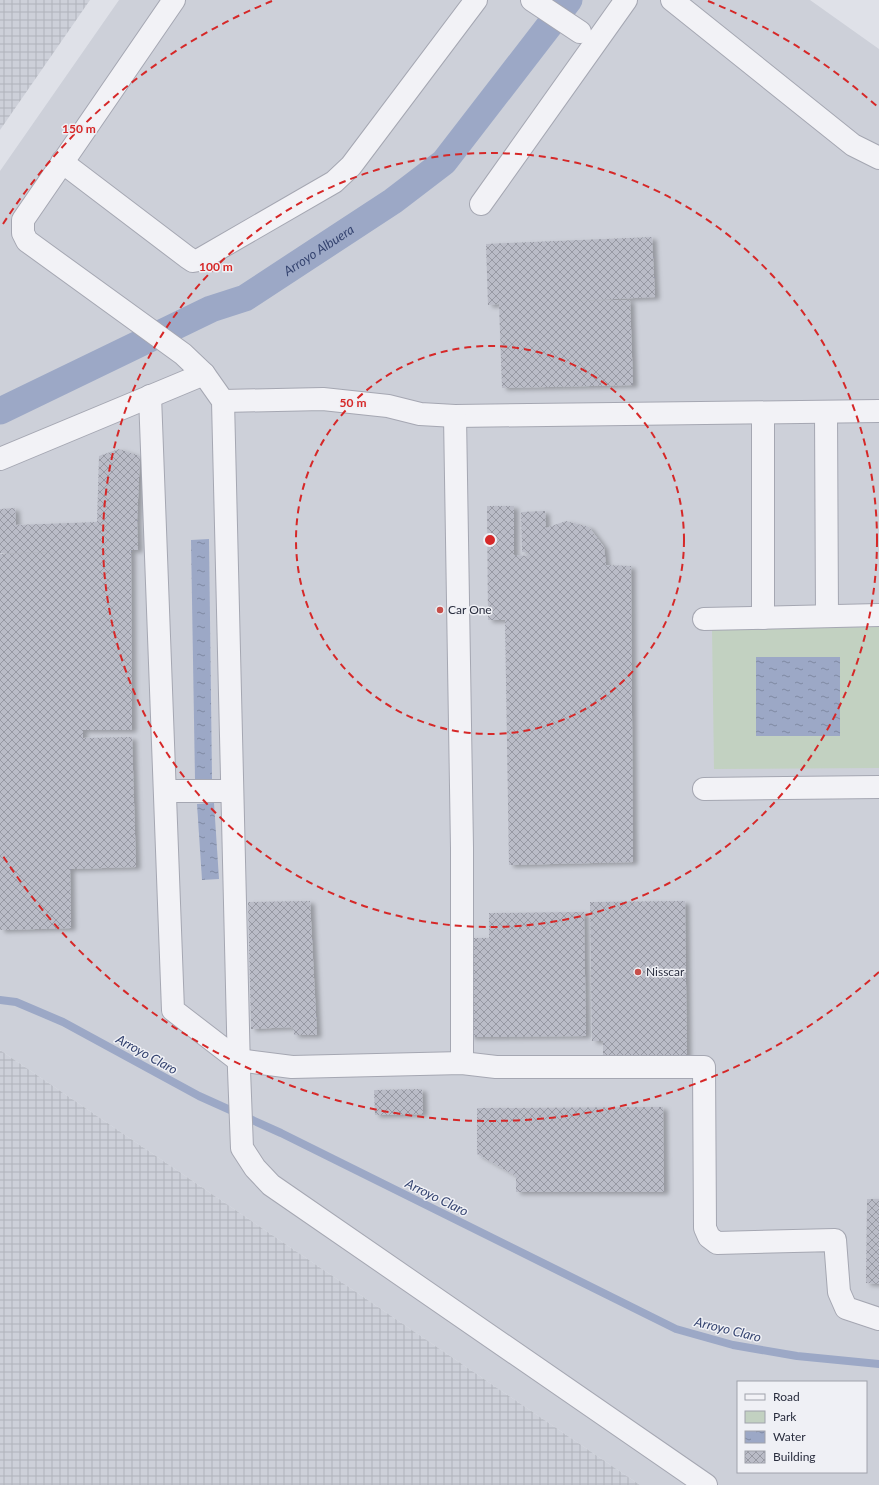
<svg xmlns="http://www.w3.org/2000/svg" width="879" height="1485" font-family="Lato,sans-serif">
	<defs>
		<pattern id="industrial-grid" width="8" height="8" patternUnits="userSpaceOnUse"><rect width="8" height="8" fill="#cdd0d9"/><path d="M0 4h8M4 0v8" fill="none" stroke="#b0b3bb"/></pattern>
		<pattern id="water-ripples" width="26" height="14" patternUnits="userSpaceOnUse"><rect width="26" height="14" fill="#9ca8c6"/><path d="M2 4q2-2 4 0t4 0M15 11q2-2 4 0t4 0" fill="none" stroke="#7f89a2"/></pattern>
		<pattern id="building-cross-hatch" width="8" height="8" patternUnits="userSpaceOnUse"><rect width="8" height="8" fill="#babcc7"/><path d="M0 0l8 8M0 8l8-8" fill="none" stroke="#9799a3"/></pattern>
		<filter id="shadow"><feDropShadow dx="4.5" dy="2.5" stdDeviation="2" flood-color="#0004"/></filter>
	</defs>
	<rect width="100%" height="100%" fill="#dfe1e8"/>
	<!-- built -->
	<path fill="#cdd0d9" fill-rule="evenodd" d="M119,0h691l69,49v1436h-239l-640,-435v-879zM738,1382h128v90h-128z"/>
	<!-- industrial -->
	<g fill="url(#industrial-grid)">
		<polygon points="0,0 90,0 0,130"/>
		<polygon points="0,1050 640,1485 0,1485"/>
	</g>
	<!-- green -->
	<polygon fill="#c2d1c1" points="879,627 879,768 714,769 712,629"/>
	<!-- water -->
	<g fill="url(#water-ripples)">
		<polygon points="209,539 212,779 195,779 191,540"/>
		<rect x="756" y="657" width="84" height="79"/>
		<polygon points="214,803 219,879 202,880 197,804"/>
	</g>
	<g fill="none" stroke-linecap="round" stroke-linejoin="round">
		<!-- stream -->
		<polyline stroke="#9ca8c6" stroke-width="8" points="0,1000 16,1002 63,1022 199,1096 281,1133 676,1329 733,1345 797,1356 879,1364"/>
		<!-- canal -->
		<path stroke="#9ca8c6" stroke-width="27" id="s1" d="M0,411l211,-102 34,-11 148,-97 51,-39 125,-162"/>
	</g>
	<!-- building -->
	<g fill="url(#building-cross-hatch)" filter="url(#shadow)">
		<polygon points="652,237 655,297 571,301 630,300 633,385 502,388 499,304 488,305 486,244"/>
		<polygon points="119,449 140,456 137,521 138,550 131,550 132,730 83,730 83,738 132,737 136,867 70,869 71,928 0,930 0,554 65,552 0,553 0,509 15,508 16,525 97,522 99,456"/>
		<polygon points="487,506 514,506 514,555 527,556 528,552 522,552 521,512 545,511 546,528 566,521 589,527 604,547 606,565 631,566 633,862 509,865 505,620 488,620"/>
		<polygon points="310,901 317,1035 294,1035 293,1027 251,1029 248,902"/>
		<polygon points="685,901 687,1064 603,1065 603,1041 592,1041 590,902"/>
		<polygon points="584,912 586,1036 470,1037 469,938 489,938 489,913"/>
		<polygon points="422,1089 423,1114 375,1115 374,1090"/>
		<polygon points="663,1107 664,1192 516,1192 516,1176 477,1154 477,1108"/>
		<polygon points="867,1199 879,1199 879,1284 866,1283"/>
	</g>
	<g fill="none" stroke-linecap="round" stroke-linejoin="round">
		<defs>
			<g id="minor">
				<polyline points="174,0 23,220 23,233 27,241 183,354 204,374 223,401 239,1070 242,1148 255,1168 271,1185 706,1485"/>
				<polyline points="532,0 580,32"/>
				<polyline points="672,0 853,145 879,158"/>
				<polyline points="62,162 187,257 193,261 199,260 334,182 351,166 476,0"/>
				<polyline points="481,204 626,0"/>
				<polyline points="150,396 173,1010 238,1060 292,1067 462,1063 496,1067 704,1067 705,1228 709,1237 717,1243 835,1240 839,1292 846,1308 879,1319"/>
				<polyline points="223,401 323,399 388,406 420,414 455,416 879,411"/>
				<polyline points="826,412 827,616"/>
				<polyline points="455,416 462,848 462,1063"/>
				<polyline points="0,459 204,374"/>
				<polyline points="763,618 763,413"/>
				<polyline points="704,619 879,615"/>
				<polyline points="704,789 879,787"/>
				<polyline points="165,791 232,791"/>
			</g>
		</defs>
		<!-- minor casing -->
		<use href="#minor" stroke="#a5a7b2" stroke-width="24"/>
		<!-- minor -->
		<use href="#minor" stroke="#f2f2f6" stroke-width="22"/>
	</g>
	<!-- distance rings -->
	<g fill="none" stroke="#d62828" stroke-width="2" stroke-dasharray="7 5">
		<circle cx="490" cy="540" r="194"/>
		<circle cx="490" cy="540" r="387"/>
		<path d="M879 972A581 581 0 0 1 3 856M3 224A581 581 0 0 1 272 1M708 1A581 581 0 0 1 879 108"/>
	</g>
	<!-- markers -->
	<g fill="#c74f4a" stroke="#eff0f5" stroke-width="1.5">
		<circle cx="440" cy="610" r="4"/>
		<circle cx="638" cy="972" r="4"/>
	</g>
	<g text-anchor="middle" stroke-width="3" stroke-linejoin="round" paint-order="stroke">
		<!-- poi labels -->
		<g font-size="12" fill="#292d3e" stroke="#eff0f5" text-anchor="start">
			<text x="448" y="614">Car One</text>
			<text x="646" y="976">Nisscar</text>
		</g>
		<!-- water labels -->
		<g font-size="13" font-style="italic" fill="#354470" stroke="#eff0f5">
			<text dy="5" stroke="none"><textPath href="#s1" startOffset="358">Arroyo Albuera</textPath></text>
			<text transform="translate(147 1054) rotate(29)" y="5">Arroyo Claro</text>
			<text transform="translate(437 1197) rotate(26)" y="5">Arroyo Claro</text>
			<text transform="translate(728 1329) rotate(14)" y="5">Arroyo Claro</text>
		</g>
	</g>
	<circle cx="490" cy="540" r="6" fill="#d62828" stroke="#eff0f5" stroke-width="2"/>
	<g font-size="12" text-anchor="middle" font-weight="bold" fill="#d62828" stroke="#eff0f5" stroke-width="3" stroke-linejoin="round" paint-order="stroke">
		<text x="79" y="133">150 m</text>
		<text x="216" y="271">100 m</text>
		<text x="353" y="407">50 m</text>
	</g>
	<!-- legend -->
	<rect x="737" y="1381" width="130" height="92" fill="#eff0f5" stroke="#a0a2ac"/>
	<rect x="745" y="1394" width="20" height="6" fill="#f2f2f6" stroke="#a0a2ac"/>
	<text x="773" y="1401" font-size="12" fill="#292d3e">Road</text>
	<rect x="745" y="1411" width="20" height="12" fill="#c2d1c1" stroke="#a0a2ac"/>
	<text x="773" y="1421" font-size="12" fill="#292d3e">Park</text>
	<rect x="745" y="1431" width="20" height="12" fill="url(#water-ripples)" stroke="#a0a2ac"/>
	<text x="773" y="1441" font-size="12" fill="#292d3e">Water</text>
	<rect x="745" y="1451" width="20" height="12" fill="url(#building-cross-hatch)" stroke="#a0a2ac"/>
	<text x="773" y="1461" font-size="12" fill="#292d3e">Building</text>
</svg>
